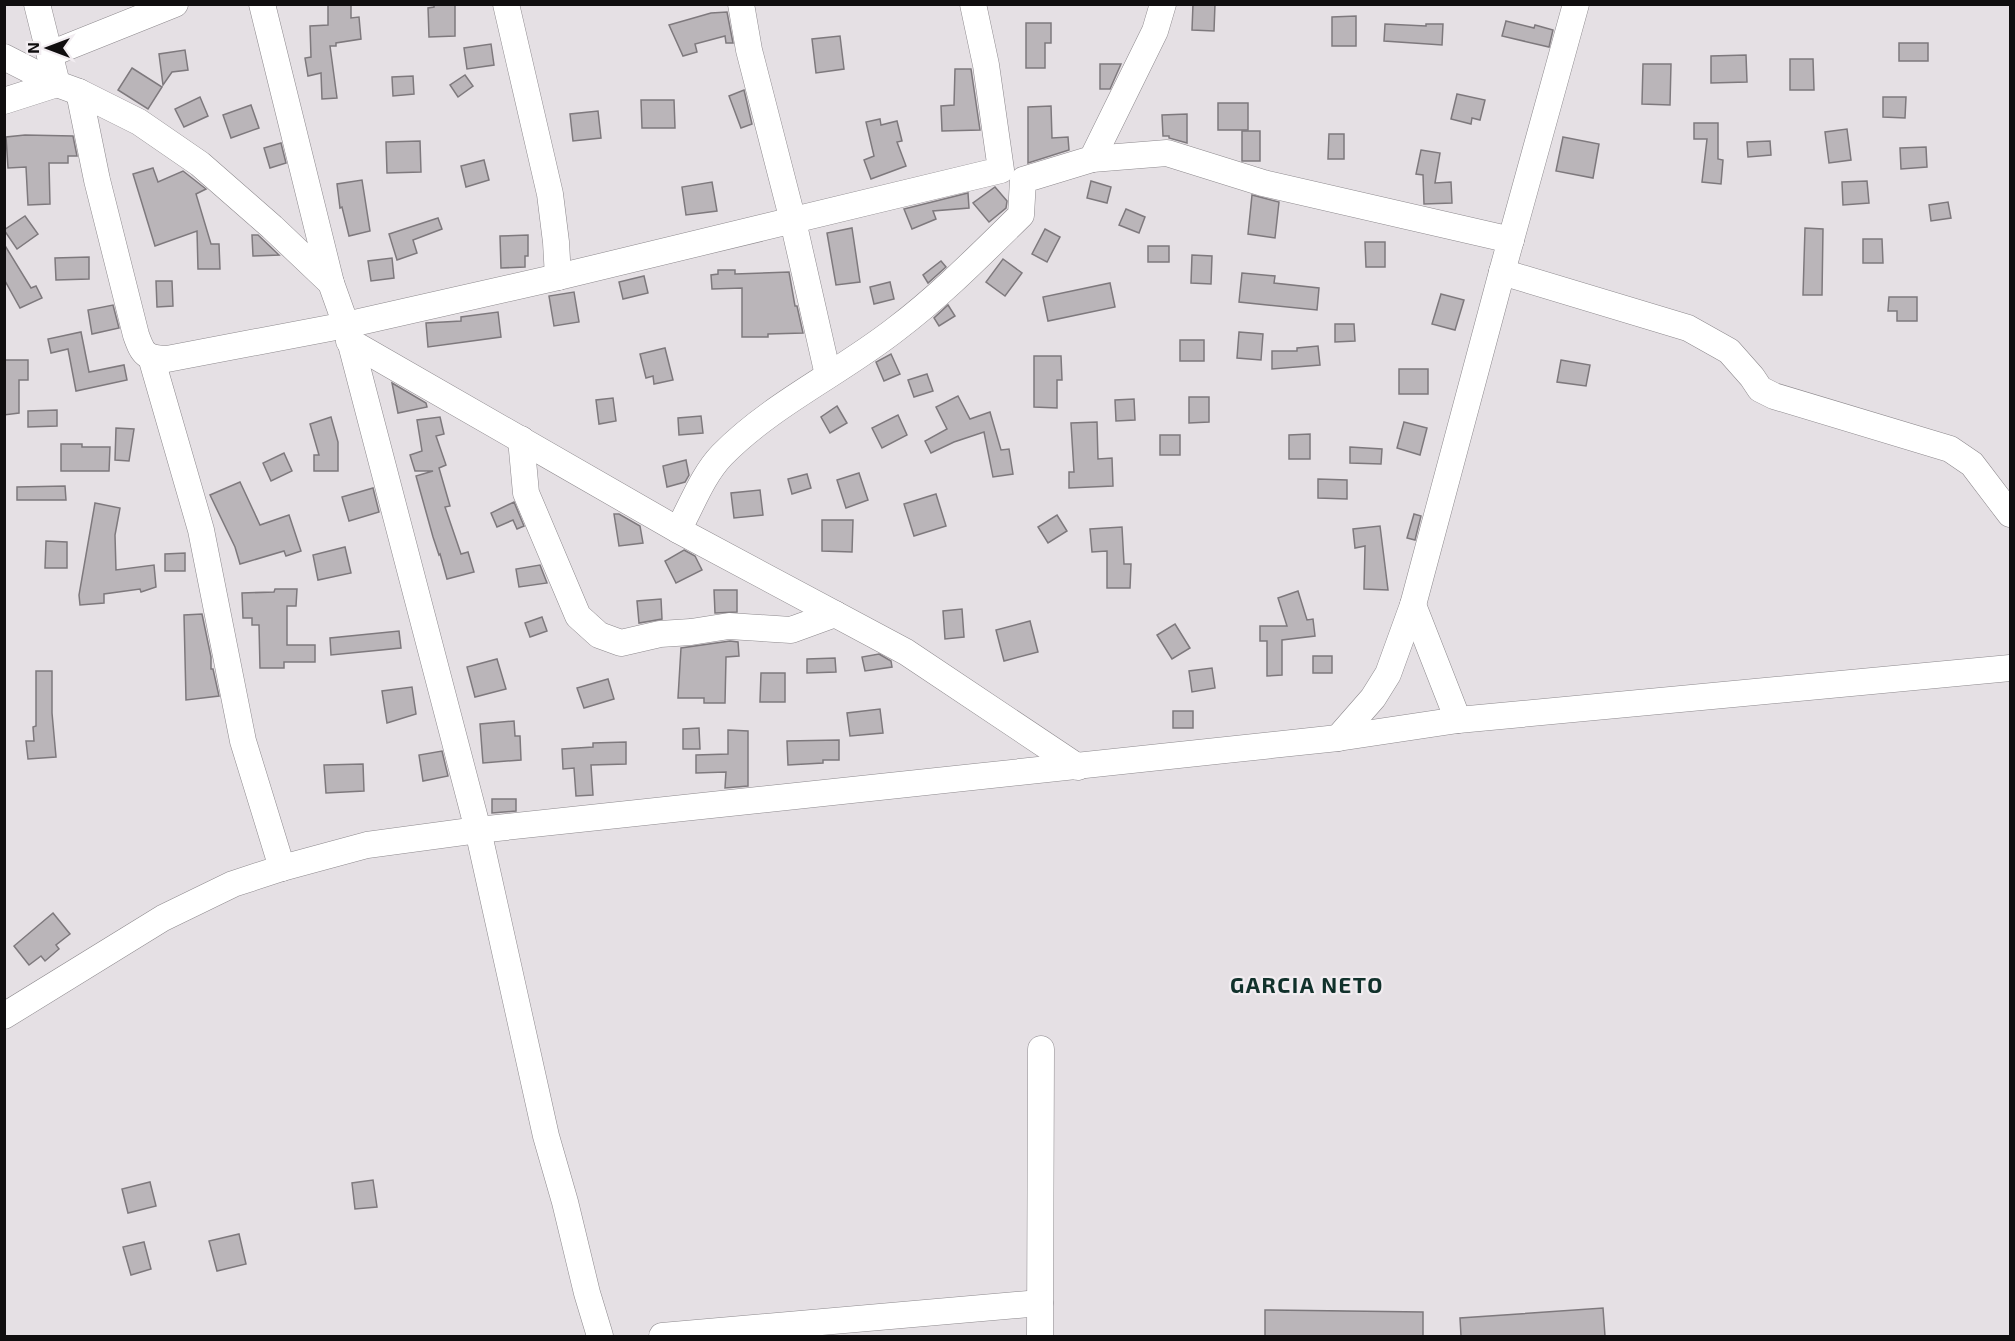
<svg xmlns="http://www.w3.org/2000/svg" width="2015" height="1341" font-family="'Exo 2',sans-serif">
	<rect width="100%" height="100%" fill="#e5e0e4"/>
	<!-- building -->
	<g fill="#bab5b9" stroke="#7e797d" stroke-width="1.5">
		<polygon points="328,4 351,4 351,18 359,17 361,39 336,43 336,46 330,46 337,98 322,99 321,73 308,76 305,58 311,57 310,26 328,25"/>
		<polygon points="434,4 455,4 455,36 429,37 428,8 434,7"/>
		<polygon points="1193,4 1215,4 1214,31 1192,30"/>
		<polygon points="727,12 733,43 726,43 725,36 695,44 697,52 683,56 669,25 711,13"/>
		<polygon points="1356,16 1356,46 1332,46 1332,17"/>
		<polygon points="1506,21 1534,28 1535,25 1553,30 1549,47 1502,36"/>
		<polygon points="1026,23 1051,23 1051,43 1045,43 1045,68 1026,68"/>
		<polygon points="1385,24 1426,26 1426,24 1443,24 1442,45 1384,41"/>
		<polygon points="840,36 844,69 816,73 812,39"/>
		<rect x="1899" y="43" width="29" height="18"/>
		<polygon points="491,44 494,65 467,69 464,48"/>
		<polygon points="185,50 188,70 172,72 163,85 159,54"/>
		<polygon points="1746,55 1747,82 1711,83 1711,56"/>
		<polygon points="1790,59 1813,59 1814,90 1790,90"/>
		<polygon points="1100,64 1121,64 1110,89 1100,89"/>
		<polygon points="1643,64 1671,64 1670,105 1642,104"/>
		<polygon points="132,68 162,87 148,109 118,90"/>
		<polygon points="955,69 971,69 980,130 942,131 941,106 954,105"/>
		<polygon points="465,75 473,86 458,97 450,85"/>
		<polygon points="413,76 414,94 393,96 392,77"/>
		<polygon points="744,90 752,124 741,128 729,96"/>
		<polygon points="1457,94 1485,100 1480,120 1472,118 1471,124 1451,119"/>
		<polygon points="200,97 208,116 184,127 175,109"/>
		<polygon points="1883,97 1906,97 1905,118 1883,117"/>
		<polygon points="641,100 674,100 675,128 642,128"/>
		<rect x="1218" y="103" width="30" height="27"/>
		<polygon points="251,105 259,128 231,138 223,115"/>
		<polygon points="1051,106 1052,138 1068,137 1069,150 1028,163 1028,107"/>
		<polygon points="598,111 601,138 573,141 570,114"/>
		<polygon points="1187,114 1187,143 1169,138 1169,136 1163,136 1162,115"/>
		<polygon points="880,119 881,125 897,121 902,141 897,142 906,166 871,179 864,160 874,156 866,122"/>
		<polygon points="1694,123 1718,123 1718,159 1723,160 1721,184 1702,182 1707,139 1694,139"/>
		<polygon points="1847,129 1851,160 1829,163 1825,132"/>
		<rect x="1242" y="131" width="18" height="30"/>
		<polygon points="1329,134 1344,134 1344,159 1328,159"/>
		<polygon points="25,135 73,136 77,156 68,156 68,163 49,163 50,204 28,205 26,167 8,168 6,137"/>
		<polygon points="1563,137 1599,144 1593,178 1556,171"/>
		<polygon points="420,141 421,172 387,173 386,142"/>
		<polygon points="1770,141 1771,155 1748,157 1747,142"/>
		<polygon points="281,143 286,163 270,168 264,148"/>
		<polygon points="1926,147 1927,167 1901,169 1900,148"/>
		<polygon points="1421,150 1440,153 1435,183 1451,182 1452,203 1424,204 1423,175 1416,174"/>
		<polygon points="484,160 489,180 466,187 461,166"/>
		<polygon points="153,168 158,182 183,171 206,189 196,194 211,244 219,244 220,269 198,269 197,231 155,246 133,174"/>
		<polygon points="362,180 370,231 349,236 342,207 340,208 337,184"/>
		<polygon points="1091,181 1111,187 1107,203 1087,198"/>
		<polygon points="1867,181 1869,203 1843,205 1842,182"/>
		<polygon points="712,182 717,211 686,215 682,187"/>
		<polygon points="995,187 1007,201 1006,208 989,222 973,203"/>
		<polygon points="968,193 969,208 933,211 936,219 912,229 904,209"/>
		<polygon points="1252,195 1279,202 1275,238 1248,234"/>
		<polygon points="1948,202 1951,218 1931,221 1929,205"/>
		<polygon points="1126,209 1145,217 1139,233 1119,225"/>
		<polygon points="25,216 38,234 17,249 4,230"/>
		<polygon points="438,218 442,229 413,240 417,253 397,260 389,234"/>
		<polygon points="852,228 860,282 836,285 827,233"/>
		<polygon points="1805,228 1823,229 1822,295 1803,295"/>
		<polygon points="1045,229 1060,237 1047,262 1032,254"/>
		<polygon points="252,235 258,235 279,255 253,256"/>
		<polygon points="528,235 528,256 525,256 525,267 501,268 500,236"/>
		<polygon points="1863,239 1882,239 1883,263 1863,263"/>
		<polygon points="1365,242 1385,242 1385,267 1366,267"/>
		<polygon points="4,244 31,288 36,286 42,298 20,308 4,279"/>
		<rect x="1148" y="246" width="21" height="16"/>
		<polygon points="1192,255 1212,256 1211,284 1191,283"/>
		<polygon points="89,257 89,279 56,280 55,258"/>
		<polygon points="392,258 394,278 371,281 368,261"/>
		<polygon points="1003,259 1022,273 1005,296 986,282"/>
		<polygon points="941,261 946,267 928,283 923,275"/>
		<polygon points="718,270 735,270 735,274 789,272 795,306 797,306 803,333 768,334 768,337 742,337 742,288 712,289 711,275 718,274"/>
		<polygon points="1242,273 1275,276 1274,283 1319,288 1317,310 1239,302"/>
		<polygon points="644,276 648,293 623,299 619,282"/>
		<polygon points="156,281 172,281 173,306 157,307"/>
		<polygon points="890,282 894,299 874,304 870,287"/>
		<polygon points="1110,283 1115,307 1048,321 1043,297"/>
		<polygon points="574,292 579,322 554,326 549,296"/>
		<polygon points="1441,294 1464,300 1455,330 1432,324"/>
		<polygon points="1889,297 1917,297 1917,321 1897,321 1897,311 1888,311"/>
		<polygon points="113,305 119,328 92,334 88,310"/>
		<polygon points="948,305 955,316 939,326 934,318"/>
		<polygon points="498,312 501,337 428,347 426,323 461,321 461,317"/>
		<polygon points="1335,324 1354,324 1355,341 1335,342"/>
		<polygon points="81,332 89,372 124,365 127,380 76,391 68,349 51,353 48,339"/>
		<polygon points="1239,332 1263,334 1261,360 1237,358"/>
		<rect x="1180" y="340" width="24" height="21"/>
		<polygon points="1318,346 1320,365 1272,369 1272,351 1297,351 1297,348"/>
		<polygon points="665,348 673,380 654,384 653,376 646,378 640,354"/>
		<polygon points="891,354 900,374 884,381 876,362"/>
		<polygon points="1034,356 1061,356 1062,380 1057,380 1057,408 1034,407"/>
		<polygon points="4,360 28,360 28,380 19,380 19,413 4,415"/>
		<polygon points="1561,360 1590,365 1586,386 1557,382"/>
		<rect x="1399" y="369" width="29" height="25"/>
		<polygon points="927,374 933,391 914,397 908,380"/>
		<polygon points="392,383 426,403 427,407 398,413"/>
		<polygon points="958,396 970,419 990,412 1001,450 1009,449 1013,474 993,477 984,432 954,442 931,453 925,441 947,429 936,407"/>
		<polygon points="1189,397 1209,397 1209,422 1189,423"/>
		<polygon points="613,398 616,421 599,424 596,400"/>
		<polygon points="1134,399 1135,420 1116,421 1115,400"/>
		<polygon points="837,406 847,423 830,433 821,417"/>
		<polygon points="57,410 57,426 28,427 28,411"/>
		<polygon points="898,415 907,435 882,448 872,428"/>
		<polygon points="701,416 703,433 679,435 678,418"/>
		<polygon points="331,417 338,442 338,471 314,471 314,455 319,455 310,424"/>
		<polygon points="440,417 444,434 436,436 446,465 439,468 450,506 445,507 461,554 468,552 474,572 447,579 440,554 439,555 433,537 416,476 433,471 415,471 410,455 422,451 417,420"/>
		<polygon points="1097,422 1098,459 1112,458 1113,486 1069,488 1069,472 1074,472 1071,423"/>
		<polygon points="1404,422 1427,428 1420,455 1397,448"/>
		<polygon points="116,428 134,429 129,461 115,460"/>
		<polygon points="1310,434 1310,459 1289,459 1289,435"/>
		<rect x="1160" y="435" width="20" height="20"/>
		<polygon points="61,444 82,444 82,447 110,447 109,471 61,471"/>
		<polygon points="1350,447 1382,449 1381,464 1350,463"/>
		<polygon points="284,453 292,471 271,481 263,463"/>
		<polygon points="686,460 689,475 685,482 667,487 663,466"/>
		<polygon points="859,473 868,500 846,508 837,480"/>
		<polygon points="807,474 811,488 792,494 788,479"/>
		<polygon points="1318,479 1347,480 1347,499 1318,498"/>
		<polygon points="240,482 260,525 289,515 301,551 286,556 284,551 240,564 235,547 210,495"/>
		<polygon points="65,486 66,500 17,500 17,487"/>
		<polygon points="373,488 379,512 349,521 342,497"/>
		<polygon points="760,490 763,515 734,518 731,493"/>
		<polygon points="936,494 946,526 914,536 904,504"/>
		<polygon points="514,502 524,526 517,529 513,520 497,527 491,513"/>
		<polygon points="95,503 120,508 115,535 116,570 154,565 156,587 141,592 140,589 104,594 104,603 80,605 79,595"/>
		<polygon points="614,514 619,514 640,526 643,543 619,546"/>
		<polygon points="1414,514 1421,516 1415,540 1407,538"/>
		<polygon points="1057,515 1067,531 1048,543 1038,527"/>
		<polygon points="822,520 853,520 852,552 822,551"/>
		<polygon points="1380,526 1388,590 1364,589 1365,546 1355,548 1353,529"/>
		<polygon points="1122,527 1124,564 1131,564 1130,588 1107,588 1107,551 1092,552 1090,529"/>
		<polygon points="46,541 67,542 67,568 45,568"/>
		<polygon points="345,547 351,573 318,580 313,555"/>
		<polygon points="684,550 695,556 702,570 676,583 665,561"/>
		<polygon points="185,553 185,571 165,571 165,554"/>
		<polygon points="540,565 547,583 519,587 516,569"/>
		<polygon points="275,589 297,589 296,606 287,606 287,645 315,645 315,662 284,662 284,668 260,668 259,625 252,625 252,618 243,618 242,593 274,592"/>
		<polygon points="714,590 737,590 737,612 715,613"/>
		<polygon points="1298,591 1307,620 1313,619 1315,636 1282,640 1282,675 1267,676 1267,641 1260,641 1260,626 1287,626 1278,598"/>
		<polygon points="661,599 662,619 639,623 637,601"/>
		<polygon points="962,609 964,637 945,639 943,611"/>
		<polygon points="202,614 211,657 211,669 213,669 219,696 186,700 184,615"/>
		<polygon points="542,617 547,631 530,637 525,623"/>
		<polygon points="1030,621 1038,652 1004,661 996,630"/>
		<polygon points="1175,624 1190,648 1172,659 1157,635"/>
		<polygon points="399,631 401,648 331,655 330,638"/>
		<polygon points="730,641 738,642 739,656 726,657 725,703 704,703 704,698 678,698 681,648"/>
		<polygon points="879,654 891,661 892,667 865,671 862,657"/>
		<rect x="1313" y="656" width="19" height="17"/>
		<polygon points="835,658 836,672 807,673 807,659"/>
		<polygon points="497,659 506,689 475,697 467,667"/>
		<polygon points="1212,668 1215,688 1192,692 1189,671"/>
		<polygon points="36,671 52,671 52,713 56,757 28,759 26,741 34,741 33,727 36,726"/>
		<polygon points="761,673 785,673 785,702 760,702"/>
		<polygon points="608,679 614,699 584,708 577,688"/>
		<polygon points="412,687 416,714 387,723 382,691"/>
		<polygon points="880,709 883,733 850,736 847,713"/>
		<rect x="1173" y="711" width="20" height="17"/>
		<polygon points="514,721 515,736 520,736 521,760 483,763 480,724"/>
		<polygon points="699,728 700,749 683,749 683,729"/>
		<polygon points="728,730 748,731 748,786 725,788 726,772 696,773 696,755 728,754"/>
		<polygon points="839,740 839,760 823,760 823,763 788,765 787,741"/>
		<polygon points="626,742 626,764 591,765 593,795 576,796 574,768 563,769 562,749 593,747 593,743"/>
		<polygon points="442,751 448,776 423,781 419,755"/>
		<polygon points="363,764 364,791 326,793 324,765"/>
		<polygon points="492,799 516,799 516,811 492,813"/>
		<polygon points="53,913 70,934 56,945 59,949 45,961 41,956 29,965 14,946"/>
		<polygon points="373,1180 377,1207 355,1209 352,1183"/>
		<polygon points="150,1182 156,1206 128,1213 122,1189"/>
		<polygon points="239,1234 246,1264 217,1271 209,1241"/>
		<polygon points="144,1242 151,1269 131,1275 123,1247"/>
		<polygon points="1603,1308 1605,1336 1461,1336 1460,1318"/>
		<polygon points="1265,1310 1423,1312 1423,1336 1265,1336"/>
	</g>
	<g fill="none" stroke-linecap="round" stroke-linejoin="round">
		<defs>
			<g id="minor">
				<polyline points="262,4 331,283"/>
				<polyline points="506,4 550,194 556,242 558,277"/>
				<polyline points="741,4 749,50 793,221 828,375"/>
				<polyline points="50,54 175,4"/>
				<polyline points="4,57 57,84 79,92 139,122 200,164 272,227 331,283 346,325 478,830 546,1136 565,1202 587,1293 600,1336"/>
				<path d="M79,92l18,88 39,155c7,20 10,23 31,24l179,-34 212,-48 443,-107 -15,-105 -13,-61"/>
				<polyline points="4,101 57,84 37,4"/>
				<polyline points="1092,159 1167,153 1263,183 1511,240"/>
				<polyline points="1502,272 1688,328 1729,351 1752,377 1760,389 1774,396 1950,449 1972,464 2010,514"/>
				<polyline points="349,341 678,530 906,652 1078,767"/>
				<polyline points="151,357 201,530 243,741 282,868"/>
				<polyline points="521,439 526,493 578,616 599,635 621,643 660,634 691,632 729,626 791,630 835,614"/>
				<path d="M678,530c14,-25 24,-54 44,-75 50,-51 118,-82 174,-126 45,-34 85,-75 125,-114l2,-35 69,-21 63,-128 8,-27"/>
				<polyline points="1413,605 1458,720"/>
				<polyline points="1338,738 1373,698 1388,674 1413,605 1502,272 1576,4"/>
				<polyline points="4,1016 163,918 233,884 282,868 367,845 478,830 1338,738 1458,720 2010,668"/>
				<polyline points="662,1336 1040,1303"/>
				<polyline points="1040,1336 1041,1049"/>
			</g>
		</defs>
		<!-- minor casing -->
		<use href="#minor" stroke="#8d898d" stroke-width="27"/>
		<!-- minor -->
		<use href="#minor" stroke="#fff" stroke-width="26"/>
	</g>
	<g text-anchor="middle" stroke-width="4.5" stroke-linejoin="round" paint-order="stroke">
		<!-- district labels -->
		<g font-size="22" font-weight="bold" letter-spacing="1.5" fill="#11312b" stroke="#f2edf1">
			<text x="1307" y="993">GARCIA NETO</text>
		</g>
	</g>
	<!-- border -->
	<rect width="2015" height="1341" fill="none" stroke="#100e0f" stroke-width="12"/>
	<!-- north arrow -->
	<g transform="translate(48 48) rotate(270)" stroke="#f2edf1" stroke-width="4.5" paint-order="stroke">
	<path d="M0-4.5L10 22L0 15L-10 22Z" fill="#100e0f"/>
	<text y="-9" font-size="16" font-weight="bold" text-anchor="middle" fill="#100e0f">N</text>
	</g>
</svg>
